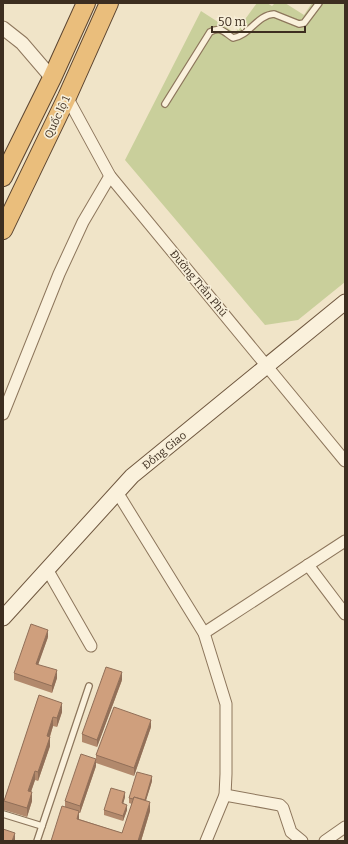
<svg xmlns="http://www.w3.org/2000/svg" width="348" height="844" font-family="Bitter,serif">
	<rect width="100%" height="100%" fill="#f0e4c8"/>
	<!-- green -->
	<polygon fill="#c9cf9b" points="257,3 267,3 272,6 275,3 285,3 304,15 312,3 345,3 345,282 298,320 265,325 125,160 201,11 235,33"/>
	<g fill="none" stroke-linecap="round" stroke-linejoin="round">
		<defs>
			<g id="service">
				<path d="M165,104l45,-72c11,-6 14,0 23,6 16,-2 24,-23 41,-24l25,10 5,-1 15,-20"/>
				<polyline points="3,814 42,826"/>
				<polyline points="37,841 89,686"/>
			</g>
			<g id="minor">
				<polyline points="67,97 110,176 345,461"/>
				<polyline points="3,414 59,274 83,222 110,176"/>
				<polyline points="117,492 204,633 226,704 226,774 225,795 206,841"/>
				<polyline points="308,565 345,614"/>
				<polyline points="47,569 91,646"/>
				<polyline points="204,633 345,541"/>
				<polyline points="225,795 280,805 283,808 291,832 302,841"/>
				<polyline points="325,841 345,827"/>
			</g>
			<polyline id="tertiary" points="3,28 22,43 52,78"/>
			<polyline id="secondary" points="3,618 132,476 345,302"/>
			<g id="trunk">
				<polyline points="3,177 52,78 86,3"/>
				<polyline points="3,230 67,97 109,3"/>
			</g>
		</defs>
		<!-- service casing -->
		<use href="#service" stroke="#8d765c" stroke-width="8"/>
		<!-- minor casing -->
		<use href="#minor" stroke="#8d765c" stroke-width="13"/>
		<!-- tertiary casing -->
		<use href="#tertiary" stroke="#8d765c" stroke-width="15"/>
		<!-- secondary casing -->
		<use href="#secondary" stroke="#6f573f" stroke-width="17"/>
		<!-- trunk casing -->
		<use href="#trunk" stroke="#5b4430" stroke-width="20"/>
		<!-- service -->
		<use href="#service" stroke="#faf1dc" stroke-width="5.5"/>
		<!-- minor -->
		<use href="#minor" stroke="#faf1dc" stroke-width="11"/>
		<!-- tertiary -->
		<use href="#tertiary" stroke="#faf1dc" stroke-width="13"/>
		<!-- secondary -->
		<use href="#secondary" stroke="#faf1dc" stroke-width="15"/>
		<!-- trunk -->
		<use href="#trunk" stroke="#eabe7c" stroke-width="18"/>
	</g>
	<!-- wall -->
	<g fill="#b2896c">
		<polygon points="48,637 38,664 57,678 52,693 14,680 14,673"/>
		<polygon points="122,680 97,747 82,742 82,734"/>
		<polygon points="39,695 62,712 57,727 53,726 50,737 50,746 38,781 35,780 31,792 32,801 27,817 4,810 4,801"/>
		<polygon points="151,727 134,776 96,763 96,755"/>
		<polygon points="96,766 80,813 79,813 79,819 122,833 132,804 129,803 129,798 152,781 146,800 150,811 141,841 51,841 65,807 65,801"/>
		<polygon points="125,797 123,803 127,810 123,821 104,815 104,810"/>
	</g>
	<!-- shaded-wall -->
	<g fill="#916f58">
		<polygon points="48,630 48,637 36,671 36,664"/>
		<polygon points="57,670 57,678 52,693 52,686"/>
		<polygon points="122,672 122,680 97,747 97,740"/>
		<polygon points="62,703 62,712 57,727 57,718"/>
		<polygon points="53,717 53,726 47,745 47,736"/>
		<polygon points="151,720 151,727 134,776 134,768"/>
		<polygon points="50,737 50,746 38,781 38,772"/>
		<polygon points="96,759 96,766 80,813 80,806"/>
		<polygon points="35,771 35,780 28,800 28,791"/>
		<polygon points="152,776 152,781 144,807 144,802"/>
		<polygon points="32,792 32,801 27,817 27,808"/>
		<polygon points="125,792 125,797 122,808 122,803"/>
		<polygon points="150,802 150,811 141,841 138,841"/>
		<polygon points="127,805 127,810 123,821 123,816"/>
		<polygon points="79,811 79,820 77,819"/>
		<polygon points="15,833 15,840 14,841 12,841"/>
	</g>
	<!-- building -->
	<g fill="#cf9f7d" stroke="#916f58">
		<polygon points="31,624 48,630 36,664 57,670 52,686 14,673"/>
		<polygon points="106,667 122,672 97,740 82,734"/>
		<polygon points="39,695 62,703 57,718 53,717 47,736 50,737 38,772 35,771 28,791 32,792 27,808 4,801"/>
		<polygon points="114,707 151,720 134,768 96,755"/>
		<polygon points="81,754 96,759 80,806 65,801"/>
		<polygon points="137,772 152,776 145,800 134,797 133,799 129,798"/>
		<polygon points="111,788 125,792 122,803 127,805 123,816 104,810"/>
		<polygon points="134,797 150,802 138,841 51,841 62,806 79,811 77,819 122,833"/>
		<polygon points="3,829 15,833 12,841 3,841"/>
	</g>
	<g text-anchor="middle" stroke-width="3.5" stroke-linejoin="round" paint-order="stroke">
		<!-- street labels -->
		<g font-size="11" fill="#3d2e20" stroke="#f7eed8">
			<text transform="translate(57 117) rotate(-65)" y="4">Quốc lộ 1</text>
			<text transform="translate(199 283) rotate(50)" y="4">Đường Trần Phú</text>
			<text transform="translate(164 450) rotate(-39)" y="4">Đồng Giao</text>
		</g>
	</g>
	<!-- border -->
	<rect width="348" height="844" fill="none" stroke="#3d2e20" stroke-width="8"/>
	<!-- scale -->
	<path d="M212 26v6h93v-6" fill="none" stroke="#3d2e20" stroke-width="2"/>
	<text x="218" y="26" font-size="12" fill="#3d2e20" stroke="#f7eed8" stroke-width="3" paint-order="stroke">50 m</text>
</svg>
